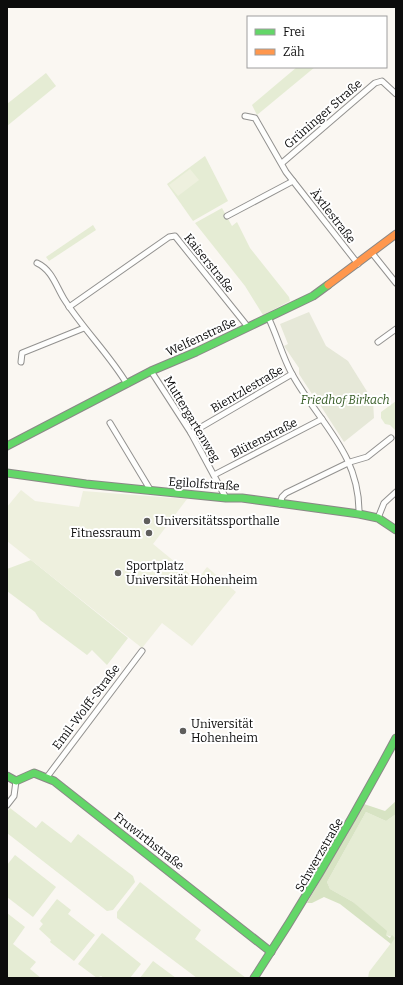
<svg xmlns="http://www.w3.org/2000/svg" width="403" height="985" font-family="Bitter,serif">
	<rect width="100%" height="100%" fill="#faf7f2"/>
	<!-- green -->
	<g fill="#e5ecd4">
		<polygon points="297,67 315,67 257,115 252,105"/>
		<polygon points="46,73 56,86 7,126 7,104"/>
		<polygon points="205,156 228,201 193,221 167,184"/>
		<polygon points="222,208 232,226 237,222 250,248 289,297 290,301 263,315 245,286 195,223"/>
		<polygon points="93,225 96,230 49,261 46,257"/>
		<polygon points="396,401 396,431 390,425 385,424 381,418 381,412"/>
		<polygon points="31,560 128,638 107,665 92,650 87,655 40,620 35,612 7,591 7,569"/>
		<polygon points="10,808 36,828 42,821 71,843 78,834 133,876 135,882 113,910 107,911 7,833 7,812"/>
		<polygon points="366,812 386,821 396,814 396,978 368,978 369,972 395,938 386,935 353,902 330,889 327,882"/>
		<polygon points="15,855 56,887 33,917 7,897 7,865"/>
		<polygon points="140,882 201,930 195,939 246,978 197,978 117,918 117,912"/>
		<polygon points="57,899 71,910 68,914 95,935 74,961 50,942 51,940 39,929 43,924 40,921"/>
		<polygon points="7,913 25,927 13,944 36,962 30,969 41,978 7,978"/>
		<polygon points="102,933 141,964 130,978 104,978 101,976 97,978 78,964"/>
		<polygon points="153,961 176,978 140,978"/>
	</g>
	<!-- forest -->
	<polygon fill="#d7e3c3" points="396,801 396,814 386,821 366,812 327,882 330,889 353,902 387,931 386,935 390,938 392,935 395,938 391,944 340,904 324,897 312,903 307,903 364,804 385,811"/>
	<!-- cemetery -->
	<polygon fill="#e6e8d8" points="309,312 326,346 348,361 373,401 374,418 344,442 315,397 317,396 315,392 312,394 299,374 299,368 284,346 288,344 280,324"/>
	<!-- pitch -->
	<g fill="#eef0de">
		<polygon points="190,169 199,180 178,196 169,185"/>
		<polygon points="21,490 35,501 79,507 83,491 187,499 153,544 197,580 207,567 236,592 192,646 162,623 142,648 7,541 7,507"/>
	</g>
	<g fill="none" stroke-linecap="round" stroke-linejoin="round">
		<defs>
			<g id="street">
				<polyline points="245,116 255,118 286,172 358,264"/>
				<polyline points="282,163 375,83 382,81 396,94"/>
				<polyline points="227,216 293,181"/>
				<polyline points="372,253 396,283"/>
				<path d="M37,263c15,7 19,23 27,36 19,30 45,55 63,85"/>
				<polyline points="69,307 169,237 175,236 248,327"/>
				<path d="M268,317c9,18 14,39 24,57 27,49 68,79 67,140"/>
				<polyline points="378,342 396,329"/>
				<polyline points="21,362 22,353 84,328"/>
				<polyline points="151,371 191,433 226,498"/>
				<polyline points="110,423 151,491"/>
				<polyline points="191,433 292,374"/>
				<polyline points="214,475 322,419"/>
				<polyline points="280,504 282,497 286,493 350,462 367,457 391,438"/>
				<polyline points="378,518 384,503 396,492"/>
				<polyline points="47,777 142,651"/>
				<polyline points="7,805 14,796 16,781"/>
			</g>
			<g id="fast">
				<polyline points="7,446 151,371 196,352 313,296 328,285"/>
				<polyline points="7,473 86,484 226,498 242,498 359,514 378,518 396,530"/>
				<polyline points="7,776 16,781 34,773 54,781 271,952"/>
				<path d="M254,978c51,-78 98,-158 142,-240"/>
			</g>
			<polyline id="slow" points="328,285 396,234"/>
		</defs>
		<!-- street casing -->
		<use href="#street" stroke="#939290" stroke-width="7"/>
		<!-- fast casing -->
		<use href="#fast" stroke="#8a8886" stroke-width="9"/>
		<!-- slow casing -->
		<use href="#slow" stroke="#8a8886" stroke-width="9"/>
		<!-- street -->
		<use href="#street" stroke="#fefefd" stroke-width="5"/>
		<!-- fast -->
		<use href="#fast" stroke="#63d668" stroke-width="7"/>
		<!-- slow -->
		<use href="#slow" stroke="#ff974d" stroke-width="7"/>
	</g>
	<!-- markers -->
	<g fill="#5f5e5c" stroke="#fff" stroke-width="1.5">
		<circle cx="147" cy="521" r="4"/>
		<circle cx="149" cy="533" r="4"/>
		<circle cx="118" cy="573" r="4"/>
		<circle cx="183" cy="731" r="4"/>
	</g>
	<g text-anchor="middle" stroke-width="4" stroke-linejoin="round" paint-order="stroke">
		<!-- street labels -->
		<g font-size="12" fill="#0c0c0c" stroke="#fff">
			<text transform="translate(323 114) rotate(-41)" y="4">Grüninger Straße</text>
			<text transform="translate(333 216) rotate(52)" y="4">Äxtlestraße</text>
			<text transform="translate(209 263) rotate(51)" y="4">Kaiserstraße</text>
			<text transform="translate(201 337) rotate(-25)" y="4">Welfenstraße</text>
			<text transform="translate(247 389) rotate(-30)" y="4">Bientzlestraße</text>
			<text transform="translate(192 419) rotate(59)" y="4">Muttergartenweg</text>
			<text transform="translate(264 438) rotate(-27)" y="4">Blütenstraße</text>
			<text transform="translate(204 484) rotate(4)" y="4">Egilolfstraße</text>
			<text transform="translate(86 707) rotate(-53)" y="4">Emil-Wolff-Straße</text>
			<text transform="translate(149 841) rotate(38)" y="4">Fruwirthstraße</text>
			<text transform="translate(319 855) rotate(-60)" y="4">Schwerzstraße</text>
		</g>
		<!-- park labels -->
		<g font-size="12" font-style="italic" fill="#365c25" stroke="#fff">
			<text x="345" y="404">Friedhof Birkach</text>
		</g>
		<!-- poi labels -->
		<g font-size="12" fill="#0c0c0c" stroke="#fff" text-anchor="start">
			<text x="155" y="525">Universitätssporthalle</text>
			<text x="141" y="537" text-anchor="end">Fitnessraum</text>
			<text x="126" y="570">Sportplatz<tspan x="126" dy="14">Universität Hohenheim</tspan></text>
			<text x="191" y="728">Universität<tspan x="191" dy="14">Hohenheim</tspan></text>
		</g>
	</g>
	<!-- border -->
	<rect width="403" height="985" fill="none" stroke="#0c0c0c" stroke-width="16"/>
	<!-- legend -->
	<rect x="247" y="16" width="140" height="52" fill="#ffffff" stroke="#9e9e9e"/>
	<rect x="255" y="29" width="20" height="6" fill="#63d668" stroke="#9e9e9e"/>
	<text x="283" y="36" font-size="12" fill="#0c0c0c">Frei</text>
	<rect x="255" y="49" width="20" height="6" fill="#ff974d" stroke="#9e9e9e"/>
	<text x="283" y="56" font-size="12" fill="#0c0c0c">Zäh</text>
</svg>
